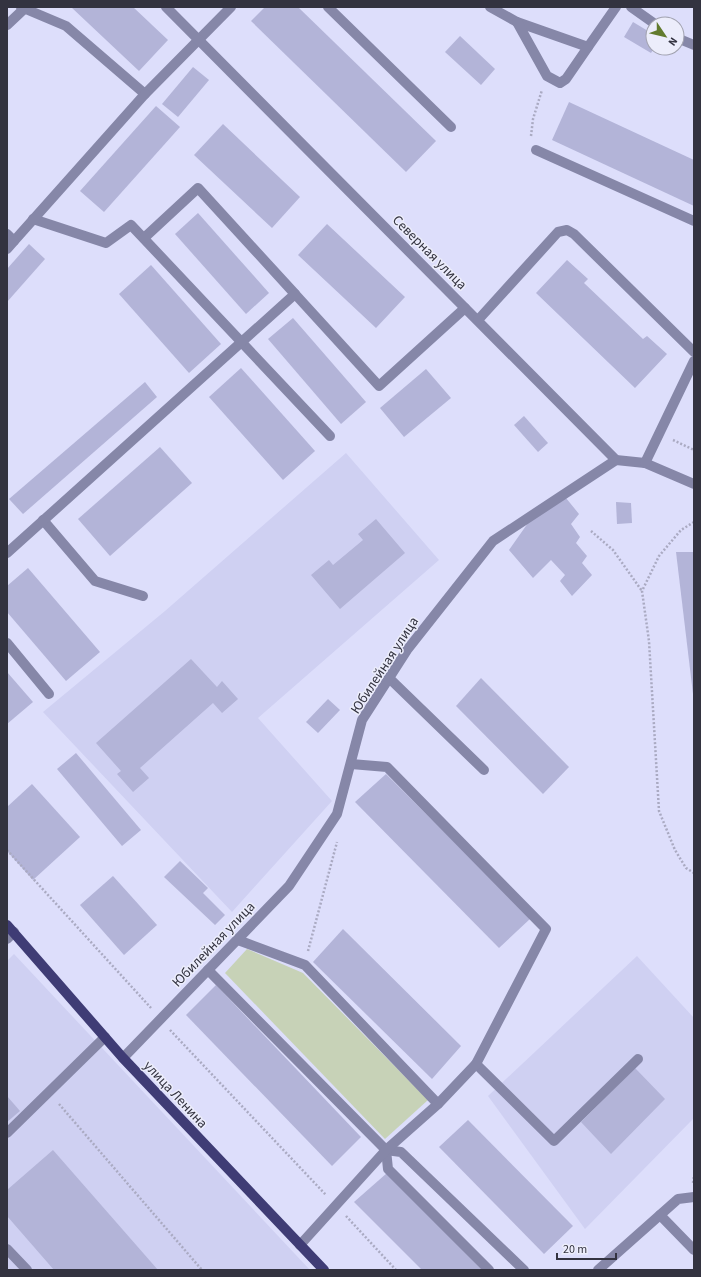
<svg xmlns="http://www.w3.org/2000/svg" width="701" height="1277" font-family="'Source Sans 3',sans-serif">
	<rect width="100%" height="100%" fill="#dddefb"/>
	<!-- built -->
	<g fill="#cfd0f2">
		<polygon points="346,453 439,560 258,718 332,801 232,912 43,712 165,611"/>
		<polygon points="14,954 310,1270 7,1270 7,961"/>
		<polygon points="637,956 694,1018 694,1118 585,1229 488,1096"/>
	</g>
	<!-- green -->
	<polygon fill="#c7d2b7" points="247,949 303,973 428,1100 385,1139 225,973"/>
	<!-- building -->
	<g fill="#b3b4d8">
		<polygon points="71,7 133,7 168,40 139,71"/>
		<polygon points="265,7 298,7 436,141 406,172 251,21"/>
		<polygon points="633,22 653,34 654,48 651,53 624,37"/>
		<polygon points="460,36 495,69 481,85 445,52"/>
		<polygon points="193,67 209,80 178,117 162,104"/>
		<polygon points="569,102 694,160 694,206 552,140"/>
		<polygon points="156,106 180,127 104,212 80,191"/>
		<polygon points="223,124 300,197 272,228 194,155"/>
		<polygon points="198,213 269,293 246,314 175,234"/>
		<polygon points="327,224 405,297 376,328 298,255"/>
		<polygon points="29,244 45,259 7,302 7,269"/>
		<polygon points="567,260 588,279 584,283 643,339 647,336 667,354 635,388 536,293"/>
		<polygon points="151,265 221,344 189,373 119,294"/>
		<polygon points="293,318 366,402 341,424 268,339"/>
		<polygon points="241,368 315,451 283,480 209,397"/>
		<polygon points="426,369 451,398 404,437 380,408"/>
		<polygon points="145,382 157,397 23,514 9,499"/>
		<polygon points="524,416 548,443 538,452 514,425"/>
		<polygon points="160,447 192,483 110,556 78,519"/>
		<polygon points="566,498 579,514 571,524 580,537 576,543 587,556 582,563 592,575 572,596 560,581 565,575 551,560 533,578 509,550 528,523"/>
		<polygon points="616,502 631,503 632,523 617,524"/>
		<polygon points="376,519 405,553 340,609 311,575 329,560 333,565 363,540 358,534"/>
		<polygon points="676,552 694,552 694,694 693,694"/>
		<polygon points="28,568 100,652 66,681 7,612 7,586"/>
		<polygon points="191,659 217,687 222,681 238,699 222,713 213,703 140,768 149,778 133,792 117,774 121,771 96,743"/>
		<polygon points="7,672 33,702 7,724"/>
		<polygon points="481,678 569,767 543,794 456,706"/>
		<polygon points="328,699 340,710 318,733 306,722"/>
		<polygon points="76,753 141,830 122,846 57,769"/>
		<polygon points="386,774 531,918 499,948 355,802"/>
		<polygon points="32,784 80,837 33,880 7,851 7,807"/>
		<polygon points="180,861 208,888 203,893 225,915 215,925 164,877"/>
		<polygon points="113,876 157,925 124,955 80,905"/>
		<polygon points="343,929 461,1046 432,1079 313,962"/>
		<polygon points="216,985 361,1137 332,1166 186,1015"/>
		<polygon points="635,1068 665,1099 611,1154 581,1122"/>
		<polygon points="7,1096 20,1111 7,1122"/>
		<polygon points="468,1120 573,1226 544,1254 439,1147"/>
		<polygon points="53,1150 158,1270 54,1270 7,1216 7,1190"/>
		<polygon points="387,1173 482,1270 422,1270 354,1202"/>
	</g>
	<g fill="none" stroke-linecap="round" stroke-linejoin="round">
		<!-- path -->
		<g stroke="#aaaac2" stroke-width="2.5" stroke-dasharray="2 2" stroke-linecap="butt">
			<polyline points="531,136 533,119 542,90"/>
			<polyline points="673,440 694,450"/>
			<polyline points="694,522 681,530 659,556 642,591 649,641 659,811 675,850 686,868 694,873"/>
			<polyline points="591,531 613,550 642,591"/>
			<polyline points="7,850 151,1008"/>
			<polyline points="308,951 337,842"/>
			<polyline points="170,1030 326,1195"/>
			<polyline points="59,1104 202,1270"/>
			<polyline points="693,1183 694,1176"/>
			<polyline points="346,1216 396,1270"/>
		</g>
		<!-- minor -->
		<g stroke="#8687a8" stroke-width="10">
			<polyline points="21,7 66,26 145,94 231,7"/>
			<polyline points="166,7 616,460 645,463 694,484"/>
			<polyline points="328,7 451,127"/>
			<polyline points="490,7 517,22 588,47 616,7"/>
			<polyline points="631,7 655,24"/>
			<polyline points="517,22 547,76 560,83 566,79 588,47"/>
			<polyline points="7,25 24,9"/>
			<polyline points="677,38 694,45"/>
			<polyline points="536,150 694,221"/>
			<polyline points="33,219 106,243 131,225 330,436"/>
			<polyline points="7,234 14,241 145,94"/>
			<polyline points="144,238 198,188 295,294"/>
			<polyline points="7,249 14,241"/>
			<polyline points="478,320 558,232 567,230 574,234 694,352"/>
			<polyline points="645,463 694,361"/>
			<polyline points="43,520 95,581 143,596"/>
			<polyline points="7,553 295,294 379,386 465,308"/>
			<polyline points="7,643 49,694"/>
			<polyline points="389,678 484,770"/>
			<polyline points="7,939 14,932"/>
			<polyline points="238,940 305,965 438,1104"/>
			<polyline points="208,970 386,1150 401,1152 524,1270"/>
			<polyline points="123,1058 289,886 337,814 362,720 407,650 493,541 616,460"/>
			<polyline points="476,1064 554,1141 638,1059"/>
			<polyline points="7,1133 105,1037"/>
			<polyline points="386,1150 388,1169 489,1270"/>
			<polyline points="660,1215 694,1250"/>
			<polyline points="300,1245 386,1150 438,1104 476,1064 546,929 387,767 351,764"/>
			<polyline points="7,1249 27,1270"/>
			<polyline points="598,1270 678,1199 694,1197"/>
		</g>
		<!-- major -->
		<polyline stroke="#3f3c75" stroke-width="10" points="7,925 123,1058 324,1270"/>
	</g>
	<g text-anchor="middle" stroke-width="3" stroke-linejoin="round" paint-order="stroke">
		<!-- street labels -->
		<g font-size="14" fill="#333340" stroke="#ecedfb">
			<text transform="translate(430 252) rotate(45)" y="5">Северная улица</text>
			<text transform="translate(384 665) rotate(-57)" y="5">Юбилейная улица</text>
			<text transform="translate(213 944) rotate(-46)" y="5">Юбилейная улица</text>
			<text transform="translate(176 1094) rotate(47)" y="5">улица Ленина</text>
		</g>
	</g>
	<!-- border -->
	<rect width="701" height="1277" fill="none" stroke="#333340" stroke-width="16"/>
	<!-- north arrow -->
	<g transform="translate(665 36) rotate(125)"><circle r="19" fill="#ecedfb" stroke="#a2a3b0"/>
	<path d="M0-3L7 15L0 10L-7 15Z" fill="#627b2e"/>
	<text y="-6" font-size="11" font-weight="bold" text-anchor="middle" fill="#333340">N</text>
	</g>
	<!-- scale -->
	<path d="M557 1253v6h59v-6" fill="none" stroke="#333340" stroke-width="2"/>
	<text x="563" y="1253" font-size="12" fill="#333340" stroke="#ecedfb" stroke-width="3" paint-order="stroke">20 m</text>
</svg>
